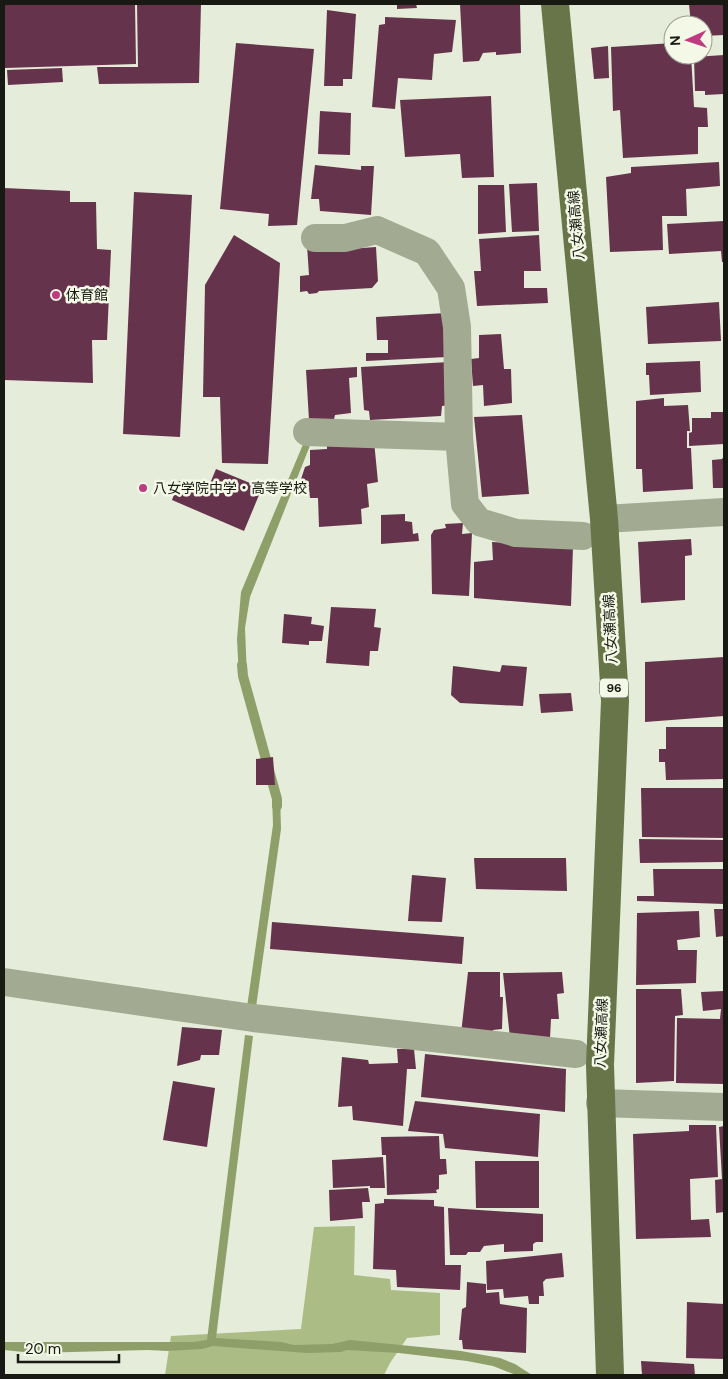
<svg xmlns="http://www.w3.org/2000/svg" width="728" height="1379" font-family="'DM Sans','Noto Sans JP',sans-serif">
	<rect width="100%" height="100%" fill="#e5ecd9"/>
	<!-- forest -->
	<polygon fill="#abbc85" points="355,1226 354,1275 390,1279 391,1290 440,1293 440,1335 407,1338 390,1363 384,1375 165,1375 171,1336 301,1329 314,1227"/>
	<!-- water -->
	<g fill="#8e9f69">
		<polygon points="304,442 311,443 250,597 245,628 247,677 239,679 237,639 241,592"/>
		<polygon points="280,793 281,829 256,1007 247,1007 273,825 272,795"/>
		<polygon points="245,1035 253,1036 216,1338 281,1342 294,1345 332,1344 350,1340 461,1351 500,1358 515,1364 532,1375 516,1375 493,1366 467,1361 399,1353 347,1350 341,1352 307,1353 213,1346 202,1349 167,1351 148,1350 34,1353 4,1350 4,1342 193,1342 207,1340"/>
	</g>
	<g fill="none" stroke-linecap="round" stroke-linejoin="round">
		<!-- stream -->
		<polyline stroke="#8e9f69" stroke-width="10" points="242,665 243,676 277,799 277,806"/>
	</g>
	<!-- building -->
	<g fill="#65344c">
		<polygon points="4,4 135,4 136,64 5,68"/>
		<polygon points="137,4 201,4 199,83 99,84 97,67 138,67"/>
		<polygon points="397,4 416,4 417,8 397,9"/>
		<polygon points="460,4 520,4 521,53 496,55 496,52 483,53 479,61 463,62"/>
		<polygon points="689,4 724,4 724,35 703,36 703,25 691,25"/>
		<polygon points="327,10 356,14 352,79 343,79 343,86 324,86"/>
		<polygon points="385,17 456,20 452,52 434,54 432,80 398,78 395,109 372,107 379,25 385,24"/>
		<polygon points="236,43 314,49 297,225 268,226 269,214 220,209"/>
		<polygon points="673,43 673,55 691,55 694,107 707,108 708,127 698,127 698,154 623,158 620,110 613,111 611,47"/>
		<polygon points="608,46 609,78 594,79 591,48"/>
		<polygon points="724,55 724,94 705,95 705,91 695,91 694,57"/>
		<polygon points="62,68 63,82 8,85 7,70"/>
		<polygon points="491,96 494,177 462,178 460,154 405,157 400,100"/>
		<polygon points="320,111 351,113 350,155 318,154"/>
		<polygon points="719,162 720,186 686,189 687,216 662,216 663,250 610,252 606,177 631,173 631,167"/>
		<polygon points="315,165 361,170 361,166 374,166 371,215 320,211 319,199 311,199"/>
		<polygon points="537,183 539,231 512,232 509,184"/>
		<polygon points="478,185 504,185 506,232 478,234"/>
		<polygon points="4,188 70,191 70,202 96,202 97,249 111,250 107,340 92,340 93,383 4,380"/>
		<polygon points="134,192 192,195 180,437 123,434"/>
		<polygon points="724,221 724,262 722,262 721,251 669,254 667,224"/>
		<polygon points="234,235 280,263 268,464 222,463 220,397 203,397 205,285"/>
		<polygon points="539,235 541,271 524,271 524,288 547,288 548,303 477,306 474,271 481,271 479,239"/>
		<polygon points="307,245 348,249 376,247 378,281 372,288 319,291 317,293 309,294 307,291 300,292 300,276 309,275"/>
		<polygon points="719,302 721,341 648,344 646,307"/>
		<polygon points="446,313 447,357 366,361 366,353 388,353 388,340 377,340 376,317"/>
		<polygon points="501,334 504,369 511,369 512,403 484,406 483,385 473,386 471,359 479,358 479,335"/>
		<polygon points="700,361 701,392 650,395 649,375 646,375 646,363"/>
		<polygon points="449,362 450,405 442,406 441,416 370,420 369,411 364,410 361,367"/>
		<polygon points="357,367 357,377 349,378 351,413 335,415 334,419 309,420 306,370"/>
		<polygon points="664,398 664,406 688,405 690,431 687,431 687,448 691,448 693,489 643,492 642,469 636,469 636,401"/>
		<polygon points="711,412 724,412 724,444 689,446 689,433 692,432 692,418 711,418"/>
		<polygon points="522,415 529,494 482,497 474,417"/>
		<polygon points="374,441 378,482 367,484 369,507 361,509 362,524 319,527 318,498 310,498 309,489 302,489 300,482 305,467 310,465 310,450 327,449 327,442"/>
		<polygon points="724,456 724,488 713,488 712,460 722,459"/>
		<polygon points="216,469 262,488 244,531 172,500 179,481 206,493"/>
		<polygon points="405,514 405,521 412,522 413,534 418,533 419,541 381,544 381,515"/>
		<polygon points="463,523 462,534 472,533 469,596 432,594 431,535 434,530 446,528 445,524"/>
		<polygon points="691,539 692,555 685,556 685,600 641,603 638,542"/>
		<polygon points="492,542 573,547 571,606 474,598 474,562 493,560"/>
		<polygon points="331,607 376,609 374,627 381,628 378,651 370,651 369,666 326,663"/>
		<polygon points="284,614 312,617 311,624 324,626 322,641 309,641 309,645 282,643"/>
		<polygon points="724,657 724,716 645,722 645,662"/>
		<polygon points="502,665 527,667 523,706 460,703 451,695 453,666 500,672"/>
		<polygon points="571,693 573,711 541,713 539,694"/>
		<polygon points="666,727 724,727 724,779 666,780 665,762 659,762 659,749 666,749"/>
		<polygon points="273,757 275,785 256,785 256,759"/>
		<polygon points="641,788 724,788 724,838 642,837"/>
		<polygon points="639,839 724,840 724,862 640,863"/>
		<polygon points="474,858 566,858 567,891 476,889"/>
		<polygon points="653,869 724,869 724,904 637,901 637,896 654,896"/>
		<polygon points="412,875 446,878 442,922 408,921"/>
		<polygon points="714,909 724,909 724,936 716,937"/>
		<polygon points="699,911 700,937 677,940 678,950 697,950 696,983 636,985 637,913"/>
		<polygon points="272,922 464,937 462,964 270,949"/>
		<polygon points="468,972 500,972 500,997 503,997 502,1029 493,1030 491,1035 461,1034"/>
		<polygon points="562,972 564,993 557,994 559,1019 551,1019 550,1038 510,1038 503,973"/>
		<polygon points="636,989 681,989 683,1015 675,1016 674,1081 636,1083"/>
		<polygon points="724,991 724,1084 676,1083 677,1018 720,1019 721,1009 703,1011 701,992"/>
		<polygon points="182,1027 222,1030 219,1055 201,1055 200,1060 177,1066"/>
		<polygon points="397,1049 414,1049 416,1069 407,1069 403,1126 353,1120 352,1106 338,1107 342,1057 368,1060 369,1064 398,1063"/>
		<polygon points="425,1054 566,1069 565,1112 421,1097"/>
		<polygon points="173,1081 215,1088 207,1147 163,1140"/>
		<polygon points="415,1101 540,1114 538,1157 445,1148 443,1134 408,1131"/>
		<polygon points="689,1125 716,1125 718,1177 690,1179 691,1220 709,1219 711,1237 636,1239 633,1134 689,1131"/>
		<polygon points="724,1126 724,1212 716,1213 715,1180 722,1179 719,1127"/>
		<polygon points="439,1136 440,1159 446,1159 447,1174 439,1175 439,1189 436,1190 437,1193 387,1195 386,1155 382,1155 381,1137"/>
		<polygon points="383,1157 385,1188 370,1188 370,1186 333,1188 332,1160"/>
		<polygon points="475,1161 539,1161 539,1208 476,1208"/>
		<polygon points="368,1188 370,1202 362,1202 363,1218 330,1221 329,1190"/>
		<polygon points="384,1199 434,1200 434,1206 444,1207 445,1265 461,1265 460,1290 397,1287 396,1270 373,1269 375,1204 384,1203"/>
		<polygon points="448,1208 543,1214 543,1242 536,1242 533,1244 533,1251 504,1252 504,1244 484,1246 480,1252 468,1252 466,1255 450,1255"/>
		<polygon points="562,1253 564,1277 546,1279 543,1282 544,1296 539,1296 539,1304 529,1304 528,1296 504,1298 503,1289 487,1290 486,1261"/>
		<polygon points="467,1282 486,1284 486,1293 499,1292 500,1304 527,1308 526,1353 463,1349 462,1340 459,1340 462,1309 466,1307"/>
		<polygon points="687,1302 724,1304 724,1359 686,1358"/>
		<polygon points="641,1361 694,1364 695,1375 642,1375"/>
	</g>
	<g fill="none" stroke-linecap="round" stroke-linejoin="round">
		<!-- minor -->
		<g stroke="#a2aa92" stroke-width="28">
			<polyline points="315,238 345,238 377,230 427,252 451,288 457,327 459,437 465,504 479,522 516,533 583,536"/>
			<polyline points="307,432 459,437"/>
			<polyline points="604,519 724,512"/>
			<polyline points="4,982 253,1018 576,1054"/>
			<polyline points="600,1103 724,1107"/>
		</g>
		<!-- primary -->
		<polyline stroke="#687549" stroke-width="28" points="555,4 604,519 615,701 600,1065 610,1375"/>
	</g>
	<!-- markers -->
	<g fill="#be3b82" stroke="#f3f9e6" stroke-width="2">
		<circle cx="56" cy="295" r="5"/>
		<circle cx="143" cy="488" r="5"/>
	</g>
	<g text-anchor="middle" stroke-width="5" stroke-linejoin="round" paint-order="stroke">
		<!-- shield labels -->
		<rect fill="#f3f9e6" stroke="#595c52" stroke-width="1" x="600" y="678.5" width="28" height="19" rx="4"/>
		<g font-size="12" font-weight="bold" fill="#171912">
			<text x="614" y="692">96</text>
		</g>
		<!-- street labels -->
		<g font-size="14" fill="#171912" stroke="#f3f9e6">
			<text transform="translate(576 225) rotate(-95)" y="5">八女瀬高線</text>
			<text transform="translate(610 629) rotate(-93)" y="5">八女瀬高線</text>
			<text transform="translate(601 1033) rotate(-88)" y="5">八女瀬高線</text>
		</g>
		<!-- poi labels -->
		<g font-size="14" fill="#171912" stroke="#f3f9e6" text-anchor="start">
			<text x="66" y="300">体育館</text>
			<text x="153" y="493">八女学院中学・高等学校</text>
		</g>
	</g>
	<!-- border -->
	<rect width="728" height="1379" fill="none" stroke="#171912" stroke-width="10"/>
	<!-- north arrow -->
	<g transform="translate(688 40) rotate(267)"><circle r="24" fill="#f3f9e6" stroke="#9b9f91"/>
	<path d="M0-4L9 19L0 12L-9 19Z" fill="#be3b82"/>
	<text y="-8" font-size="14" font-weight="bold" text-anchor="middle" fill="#171912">N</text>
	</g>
	<!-- scale -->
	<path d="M18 1354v8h101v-8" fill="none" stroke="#171912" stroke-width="2.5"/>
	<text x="25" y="1354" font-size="15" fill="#171912" stroke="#f3f9e6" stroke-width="4" paint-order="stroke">20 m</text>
</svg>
